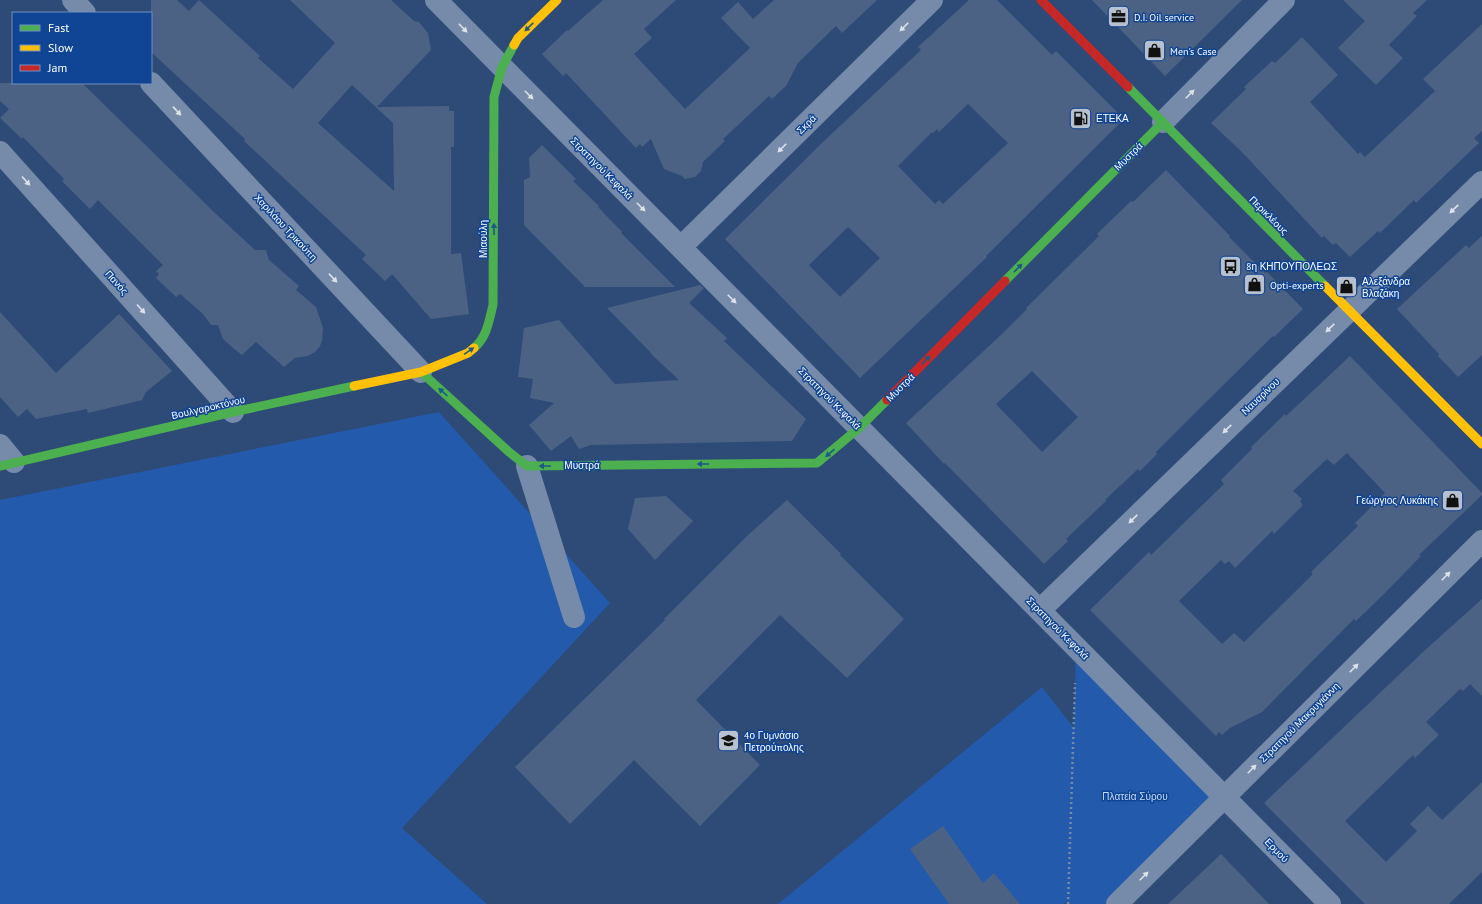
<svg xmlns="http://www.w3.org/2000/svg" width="1482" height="904" font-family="'PT Sans',sans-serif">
	<rect width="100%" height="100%" fill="#2e4a76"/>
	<!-- green -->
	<g fill="#235aac">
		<polygon points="439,412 610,603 402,828 487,904 0,904 0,500"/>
		<polygon points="1076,647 1224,796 1117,904 1068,904 1068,901 1064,904 778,904 1042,687 1074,728"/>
	</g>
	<!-- building -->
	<g fill="#4b6285" fill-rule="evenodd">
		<path d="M151,0h26l12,11 10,-11 61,56 -2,2 35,31 42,-46 -45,-43h101l23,21 5,1 9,11 3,17 -54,57 72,-1v5h5v36h-3v107l10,-1 8,61 -38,5 -39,-45 -7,7 -23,-22 4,-4 -122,-114 1,-2 -94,-87zM352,85l41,38 1,68 -76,-68z"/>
		<polygon points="603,0 676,0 644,29 652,38 634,54 685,109 750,48 721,18 738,2 753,19 774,0 877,0 842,33 836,26 798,63 786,86 772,99 769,96 723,139 725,141 703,162 701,171 695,177 685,179 682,176 664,169 651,139 642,147 640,144 636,148 566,73 563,76 542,54 567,30 568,31"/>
		<path d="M969,0h28l55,55 4,-4 68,68 -138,137 1,1 -127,121 -135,-139 99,-98 97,-91 -3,-3zM968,104l40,39 -65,61 -4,-4 -4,4 -37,-38 34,-34 1,1 4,-4 2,3zM848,227l32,31 -40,39 -31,-32z"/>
		<polygon points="1092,0 1242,0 1165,76"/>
		<polygon points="1343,0 1427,0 1413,13 1417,16 1389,45 1403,58 1376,85 1338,48 1365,21"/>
		<polygon points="1482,24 1482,131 1474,138 1479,143 1416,203 1414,200 1380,233 1378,231 1350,257 1336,243 1333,245 1324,236 1322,238 1241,151 1211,123 1246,89 1244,87 1272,61 1275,63 1302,37 1338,75 1310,102 1358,154 1360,152 1365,157 1435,91 1423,79"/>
		<polygon points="0,83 82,83 215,213 255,250 266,250 269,260 299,286 296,290 316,307 323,328 322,341 320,346 315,352 308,356 295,358 284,367 256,342 242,355 233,348 223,339 218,325 211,325 203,314 180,294 176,297 156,278 159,274 156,271 163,265 98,200 90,209 62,181 64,179 23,137 22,139 0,118 9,109 0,101"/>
		<polygon points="542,145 576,179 573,181 599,206 598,207 622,232 621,233 675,287 585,287 524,225 524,180 530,177 529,158"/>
		<path d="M1166,170l64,66 -1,1 36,36 2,-1 36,37 -29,28 -1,-1 -79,78 -38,38 1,2 -17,17 -2,-2 -33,31 1,1 -40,38 2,2 -24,23 -99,-101 -1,1 -38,-41 96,-89 25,-25 -1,-1 73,-72 -2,-2 34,-33 2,1zM1032,371l46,46 -36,35 -46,-48z"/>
		<polygon points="1482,236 1482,355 1458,377 1438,356 1439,354 1397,309 1466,245 1469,248"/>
		<polygon points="700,285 704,288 689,303 727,338 724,341 806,419 792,441 591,445 579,449 571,436 551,451 529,425 554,403 530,398 533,379 518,377 524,328 559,320 615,384 679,380 651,354 652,354 607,308"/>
		<polygon points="0,312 56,373 119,314 172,371 146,392 142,400 88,413 87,409 36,419 27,409 18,417 0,397"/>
		<path d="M1350,356l132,137v2l-63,60 2,1 -36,37 -29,28 -2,-2 -92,93 -32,16 -8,7 -3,-3 -3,4 -126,-126 59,-58 2,3 73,-71 -3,-4 31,-31 -1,-2 34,-33 1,2zM1347,453l38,40 -30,30 3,3 -47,46 2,2 -69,68 -10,-9 -12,11 -43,-43 42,-41 4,4 4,-3 6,7 37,-37 2,3 29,-29 -3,-4 2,-2 -9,-8 34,-32 7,6z"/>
		<polygon points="666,496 693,521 655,560 628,529 635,498"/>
		<polygon points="787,500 841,554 840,555 904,619 847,678 780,615 696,700 760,765 700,826 634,760 570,824 515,767 665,620 664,619 747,536"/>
		<polygon points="1482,599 1482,696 1470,684 1463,691 1460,689 1426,722 1439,735 1415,758 1413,755 1345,821 1386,862 1417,831 1410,824 1428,806 1442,820 1482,782 1482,872 1449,904 1365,904 1264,803 1424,651"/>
		<polygon points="943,826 983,883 994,873 1020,904 949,904 910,849"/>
		<polygon points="1221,854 1269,904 1168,904"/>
	</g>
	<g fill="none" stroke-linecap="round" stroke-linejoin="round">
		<!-- path -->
		<polyline stroke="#768ba9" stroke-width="2.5" stroke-dasharray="2 3" stroke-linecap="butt" points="1068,904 1075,683"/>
		<!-- street -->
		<g stroke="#768ba9" stroke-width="22">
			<polyline points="73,0 85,13"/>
			<polyline points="436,0 1330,904"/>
			<polyline points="151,83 421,372"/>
			<polyline points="1163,122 1284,0"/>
			<polyline points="0,152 233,412"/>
			<polyline points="681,247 932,0"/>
			<polyline points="0,445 14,462"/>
			<polyline points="527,466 574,617"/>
			<polyline points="1040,610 1482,182"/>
			<polyline points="1117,904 1482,541"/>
		</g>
		<!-- fast -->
		<g stroke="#4caf50" stroke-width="9">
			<polyline points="1128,87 1325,286"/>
			<polyline points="1005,281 1163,122"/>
			<path d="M474,348c13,-11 15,-27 19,-43l1,-208 8,-30 12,-22"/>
			<polyline points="421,372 509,452 527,466 817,463 859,428 887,400"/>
			<polyline points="0,466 233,412 354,386"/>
		</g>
		<!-- slow -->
		<g stroke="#ffc107" stroke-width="9">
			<polyline points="514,45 518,38 557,0"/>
			<polyline points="1325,286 1482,444"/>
			<polyline points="354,386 421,372 468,353 474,348"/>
		</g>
		<!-- jam -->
		<g stroke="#c62828" stroke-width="9">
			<polyline points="1041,0 1128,87"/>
			<polyline points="887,400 1005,281"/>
		</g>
	</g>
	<!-- one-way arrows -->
	<defs><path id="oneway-solid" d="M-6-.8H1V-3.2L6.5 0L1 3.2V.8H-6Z"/></defs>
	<g fill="#1c5986">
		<use href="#oneway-solid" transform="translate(529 27) rotate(136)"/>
		<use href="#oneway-solid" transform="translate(494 229) rotate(-90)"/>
		<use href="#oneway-solid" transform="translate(1018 268) rotate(-45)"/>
		<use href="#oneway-solid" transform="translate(469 351) rotate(-34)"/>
		<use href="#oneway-solid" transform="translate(926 360) rotate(-45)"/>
		<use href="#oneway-solid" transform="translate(443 392) rotate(-138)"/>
		<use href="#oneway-solid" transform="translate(830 453) rotate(140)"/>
		<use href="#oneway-solid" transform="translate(703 464) rotate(180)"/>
		<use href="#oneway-solid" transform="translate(545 466) rotate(180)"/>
	</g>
	<g fill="#dde2ea">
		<use href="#oneway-solid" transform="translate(904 27) rotate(135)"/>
		<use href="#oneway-solid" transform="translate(463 28) rotate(46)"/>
		<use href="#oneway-solid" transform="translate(1190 94) rotate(-45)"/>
		<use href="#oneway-solid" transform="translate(529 95) rotate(45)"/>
		<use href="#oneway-solid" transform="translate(177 111) rotate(47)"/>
		<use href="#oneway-solid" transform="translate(782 148) rotate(135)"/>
		<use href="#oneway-solid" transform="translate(26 181) rotate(48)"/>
		<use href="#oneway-solid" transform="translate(641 207) rotate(45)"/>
		<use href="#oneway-solid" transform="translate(1454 209) rotate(136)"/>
		<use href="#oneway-solid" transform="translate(333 278) rotate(47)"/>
		<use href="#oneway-solid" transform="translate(732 299) rotate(45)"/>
		<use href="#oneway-solid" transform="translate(141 309) rotate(48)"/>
		<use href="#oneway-solid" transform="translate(1330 328) rotate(136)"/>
		<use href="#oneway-solid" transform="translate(1227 429) rotate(136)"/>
		<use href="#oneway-solid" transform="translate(1133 519) rotate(136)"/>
		<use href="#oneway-solid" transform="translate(1446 576) rotate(-45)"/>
		<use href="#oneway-solid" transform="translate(1354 668) rotate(-45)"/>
		<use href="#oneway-solid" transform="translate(1252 769) rotate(-45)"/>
		<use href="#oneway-solid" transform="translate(1144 876) rotate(-45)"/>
	</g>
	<!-- icons -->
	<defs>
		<symbol id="office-square" viewBox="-11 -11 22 22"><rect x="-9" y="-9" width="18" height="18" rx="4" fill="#b6c0cf" stroke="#104494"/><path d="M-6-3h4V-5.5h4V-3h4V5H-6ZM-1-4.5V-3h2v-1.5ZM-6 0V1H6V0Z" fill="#111"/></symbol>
		<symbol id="shop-square" viewBox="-11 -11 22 22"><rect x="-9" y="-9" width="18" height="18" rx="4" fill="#b6c0cf" stroke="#104494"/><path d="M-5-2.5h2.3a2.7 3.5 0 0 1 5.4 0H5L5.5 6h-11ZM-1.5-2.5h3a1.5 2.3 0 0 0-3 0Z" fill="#111"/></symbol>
		<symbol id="fuel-square" viewBox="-11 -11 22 22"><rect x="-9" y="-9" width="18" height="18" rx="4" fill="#b6c0cf" stroke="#104494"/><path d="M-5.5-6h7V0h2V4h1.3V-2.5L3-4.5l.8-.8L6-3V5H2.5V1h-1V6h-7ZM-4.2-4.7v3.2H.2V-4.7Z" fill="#111"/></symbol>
		<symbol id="bus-square" viewBox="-11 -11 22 22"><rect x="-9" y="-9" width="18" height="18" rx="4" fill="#b6c0cf" stroke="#104494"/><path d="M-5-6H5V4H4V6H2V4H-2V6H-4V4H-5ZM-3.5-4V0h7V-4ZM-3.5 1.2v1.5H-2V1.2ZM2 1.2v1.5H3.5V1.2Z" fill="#111"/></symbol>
		<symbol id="school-square" viewBox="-11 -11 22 22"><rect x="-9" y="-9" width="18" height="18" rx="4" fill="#b6c0cf" stroke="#104494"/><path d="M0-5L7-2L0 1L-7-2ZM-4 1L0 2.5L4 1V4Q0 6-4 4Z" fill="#111"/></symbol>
	</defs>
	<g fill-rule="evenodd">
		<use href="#office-square" x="1106" y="4" width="25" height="25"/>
		<use href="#shop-square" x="1142" y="38" width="25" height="25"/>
		<use href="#fuel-square" x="1068" y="106" width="25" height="25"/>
		<use href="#bus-square" x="1218" y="254" width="25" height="25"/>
		<use href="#shop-square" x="1242" y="272" width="25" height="25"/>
		<use href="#shop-square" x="1334" y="274" width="25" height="25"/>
		<use href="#shop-square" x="1440" y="488" width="25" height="25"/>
		<use href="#school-square" x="716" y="728" width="25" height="25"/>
	</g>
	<g text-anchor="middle" stroke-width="3" stroke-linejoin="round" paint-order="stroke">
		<!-- poi labels -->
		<g font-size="10" fill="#fff" stroke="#104494" text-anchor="start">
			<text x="1134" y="21">D.I. Oil service</text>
			<text x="1170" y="55">Men's Case</text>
			<text x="1096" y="122">ΕΤΕΚΑ</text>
			<text x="1246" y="270">8η ΚΗΠΟΥΠΟΛΕΩΣ</text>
			<text x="1362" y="285">Αλεξάνδρα<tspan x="1362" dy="12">Βλαζάκη</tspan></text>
			<text x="1270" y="289">Opti-experts</text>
			<text x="1438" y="504" text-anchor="end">Γεώργιος Λυκάκης</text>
			<text x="744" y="739">4ο Γυμνάσιο<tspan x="744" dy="12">Πετρούπολης</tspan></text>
		</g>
		<!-- street labels -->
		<g font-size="10" fill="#fff" stroke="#104494">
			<text transform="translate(806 124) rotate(-45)" y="4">Σκρά</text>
			<text transform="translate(1128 156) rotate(-45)" y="4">Μυστρά</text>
			<text transform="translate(602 168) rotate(45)" y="4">Στρατηγού Κεφαλά</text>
			<text transform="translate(1269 215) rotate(45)" y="4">Περικλέους</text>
			<text transform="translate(286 227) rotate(47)" y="4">Χαριλάου Τρικούπη</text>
			<text transform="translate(483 239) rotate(-90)" y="4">Μιαούλη</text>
			<text transform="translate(117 282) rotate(48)" y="4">Πανός</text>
			<text transform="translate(900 387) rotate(-45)" y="4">Μυστρά</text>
			<text transform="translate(1260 396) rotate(-44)" y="4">Ναυαρίνου</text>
			<text transform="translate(830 398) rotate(45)" y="4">Στρατηγού Κεφαλά</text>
			<text transform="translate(208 407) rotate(-13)" y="4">Βουλγαροκτόνου</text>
			<text x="582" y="469">Μυστρά</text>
			<text transform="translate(1058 628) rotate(45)" y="4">Στρατηγού Κεφαλά</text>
			<text transform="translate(1299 722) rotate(-45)" y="4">Στρατηγού Μακρυγιάννη</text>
			<text transform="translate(1277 850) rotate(45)" y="4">Ερμού</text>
		</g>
		<!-- park labels -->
		<g font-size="10" fill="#c5ddfe" stroke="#104494">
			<text x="1135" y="800">Πλατεία Σύρου</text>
		</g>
	</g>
	<!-- legend -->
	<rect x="12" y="12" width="140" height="72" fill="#104494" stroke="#708fbf"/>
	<rect x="20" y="25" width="20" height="6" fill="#4caf50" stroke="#708fbf"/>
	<text x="48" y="32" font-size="12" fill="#ffffff">Fast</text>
	<rect x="20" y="45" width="20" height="6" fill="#ffc107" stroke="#708fbf"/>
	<text x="48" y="52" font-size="12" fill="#ffffff">Slow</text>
	<rect x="20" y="65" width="20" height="6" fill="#c62828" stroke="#708fbf"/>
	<text x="48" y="72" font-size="12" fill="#ffffff">Jam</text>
</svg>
